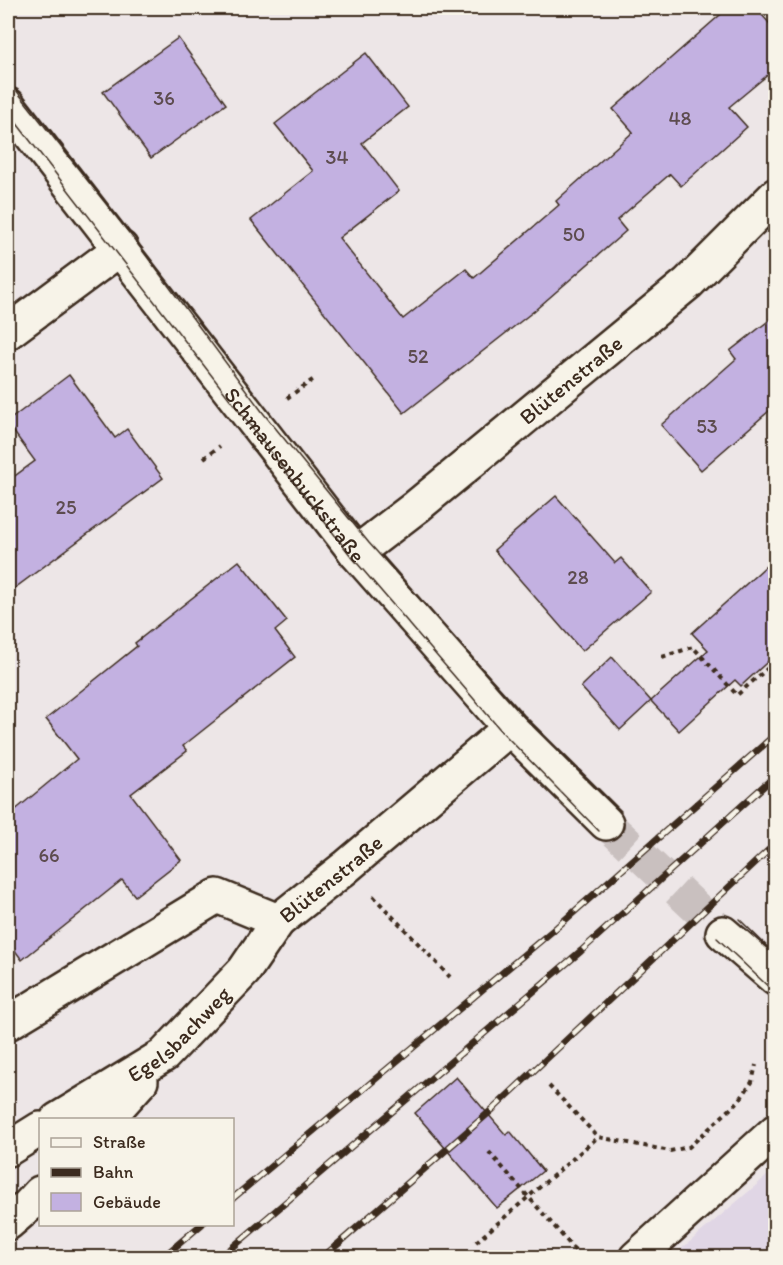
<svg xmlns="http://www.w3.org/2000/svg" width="783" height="1265" font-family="Itim,sans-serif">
	<rect width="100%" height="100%" fill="#ede6e7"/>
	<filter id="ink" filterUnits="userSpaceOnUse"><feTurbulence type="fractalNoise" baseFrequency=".0167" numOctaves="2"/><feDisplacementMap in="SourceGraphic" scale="12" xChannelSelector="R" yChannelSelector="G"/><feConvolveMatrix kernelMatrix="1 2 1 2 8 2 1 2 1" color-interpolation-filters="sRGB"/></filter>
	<g filter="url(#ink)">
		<!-- built -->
		<polygon fill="#e0d6e5" points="775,1169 775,1257 672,1257 768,1175"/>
		<!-- building -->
		<g fill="#c3b1e1" stroke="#3b2a1e" stroke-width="1.5">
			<polygon points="728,8 756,8 776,31 776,68 729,107 747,127 681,186 670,174 617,220 626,231 534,311 404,413 251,220 313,171 275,124 366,53 408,107 362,143 399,191 339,238 403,319 466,269 474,278 559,205 556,201 633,132 613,109"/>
			<polygon points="178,38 226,104 151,158 103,92"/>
			<polygon points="776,315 776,405 701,470 661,425 736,359 730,351"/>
			<polygon points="69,375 115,438 127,429 163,478 8,593 8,481 35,461 8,424 8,421"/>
			<polygon points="556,496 615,563 621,558 651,592 582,651 494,550"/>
			<polygon points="776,557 776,654 741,686 735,680 679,731 651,701 708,650 692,633"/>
			<polygon points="239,561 287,621 275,631 295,657 183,746 187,751 131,794 181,860 135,896 122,880 22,960 8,941 8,816 77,759 46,719 137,646 135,643"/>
			<polygon points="612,657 651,701 620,730 581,687"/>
			<polygon points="456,1077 506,1135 510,1131 543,1171 497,1208 415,1113"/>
		</g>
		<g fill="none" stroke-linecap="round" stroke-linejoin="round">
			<!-- minor-tunnel -->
			<polyline stroke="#c9c0bf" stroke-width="33" stroke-dasharray="33 16" stroke-linecap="butt" points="606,823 723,933"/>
			<defs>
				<g id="minor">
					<path id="s1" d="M8,105l348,448 154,175 96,95"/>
					<polyline points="8,332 121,248"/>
					<path id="s2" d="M356,553l60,-46 272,-224 88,-88"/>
					<polyline points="723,933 776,979"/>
					<path id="s3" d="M8,1023l209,-127 61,25 68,-54 164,-139"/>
					<path id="s4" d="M57,1120l107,-65 80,-84 34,-50"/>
					<polyline points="106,1120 141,1081"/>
					<polyline points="8,1149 40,1129"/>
					<polyline points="8,1223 29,1205 40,1193"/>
					<polyline points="636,1258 776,1131"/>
				</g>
			</defs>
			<!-- minor casing -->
			<use href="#minor" stroke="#3b2a1e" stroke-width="38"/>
			<!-- path -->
			<g stroke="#3b2a1e" stroke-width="4" stroke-dasharray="4.5 4.5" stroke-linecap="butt">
				<polyline points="287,398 314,379"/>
				<polyline points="204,458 220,446"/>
				<polyline points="662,657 693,647 737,695 776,661"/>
				<polyline points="373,896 450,977"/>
				<polyline points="549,1086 598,1137 670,1151 689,1147 739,1101 752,1082 756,1065"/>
				<polyline points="489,1152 582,1258"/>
				<polyline points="476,1242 598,1137"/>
			</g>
			<!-- minor -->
			<use href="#minor" stroke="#f7f3e8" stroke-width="33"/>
			<!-- tram -->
			<g stroke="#3b2a1e" stroke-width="1.5">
				<polyline points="8,80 133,238 264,414 369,543 524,715 621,811"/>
				<polyline points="8,112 351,556 504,734 599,831"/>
				<polyline points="739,919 776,955"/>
				<polyline points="717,938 776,994"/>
			</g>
			<defs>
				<g id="rail">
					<polyline points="232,1199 557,927 776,734"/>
					<polyline points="162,1258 202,1224"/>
					<polyline points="220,1258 581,951 776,775"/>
					<polyline points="322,1258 493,1109 776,843"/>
				</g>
			</defs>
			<!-- rail casing -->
			<use href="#rail" stroke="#3b2a1e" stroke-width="7"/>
			<!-- rail -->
			<use href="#rail" stroke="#f7f3e8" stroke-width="4.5" stroke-dasharray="14" stroke-linecap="butt"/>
		</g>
	</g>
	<g text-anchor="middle" stroke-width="4.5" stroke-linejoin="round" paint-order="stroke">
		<!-- number labels -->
		<g font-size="20" fill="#5d4c4f">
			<text x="164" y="105">36</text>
			<text x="680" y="125">48</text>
			<text x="337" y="164">34</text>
			<text x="574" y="241">50</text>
			<text x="418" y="363">52</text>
			<text x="707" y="433">53</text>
			<text x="66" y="514">25</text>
			<text x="578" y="584">28</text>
			<text x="49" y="862">66</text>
		</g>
		<!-- street labels -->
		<g font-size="22" fill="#3b2a1e" stroke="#f7f3e8">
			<text dy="8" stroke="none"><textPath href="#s2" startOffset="276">Blütenstraße</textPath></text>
			<text dy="8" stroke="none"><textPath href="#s1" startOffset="468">Schmausenbuckstraße</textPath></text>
			<text dy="8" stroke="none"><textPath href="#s3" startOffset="378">Blütenstraße</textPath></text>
			<text dy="8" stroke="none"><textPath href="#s4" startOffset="150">Egelsbachweg</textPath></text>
		</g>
	</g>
	<!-- margin -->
	<rect width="783" height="1265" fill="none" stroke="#f7f3e8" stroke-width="30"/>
	<rect x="15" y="15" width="753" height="1235" fill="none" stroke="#3b2a1e" stroke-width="2" filter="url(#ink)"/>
	<!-- legend -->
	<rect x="39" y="1118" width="195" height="108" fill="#f7f3e8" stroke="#aca397" stroke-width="1.5"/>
	<rect x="51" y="1138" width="30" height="9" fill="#f7f3e8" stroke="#aca397" stroke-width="1.5"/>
	<text x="93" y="1148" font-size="18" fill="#3b2a1e">Straße</text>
	<rect x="51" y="1168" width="30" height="9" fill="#3b2a1e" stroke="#aca397" stroke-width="1.5"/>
	<text x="93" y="1178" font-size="18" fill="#3b2a1e">Bahn</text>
	<rect x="51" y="1193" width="30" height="18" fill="#c3b1e1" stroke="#aca397" stroke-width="1.5"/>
	<text x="93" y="1208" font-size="18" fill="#3b2a1e">Gebäude</text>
</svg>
